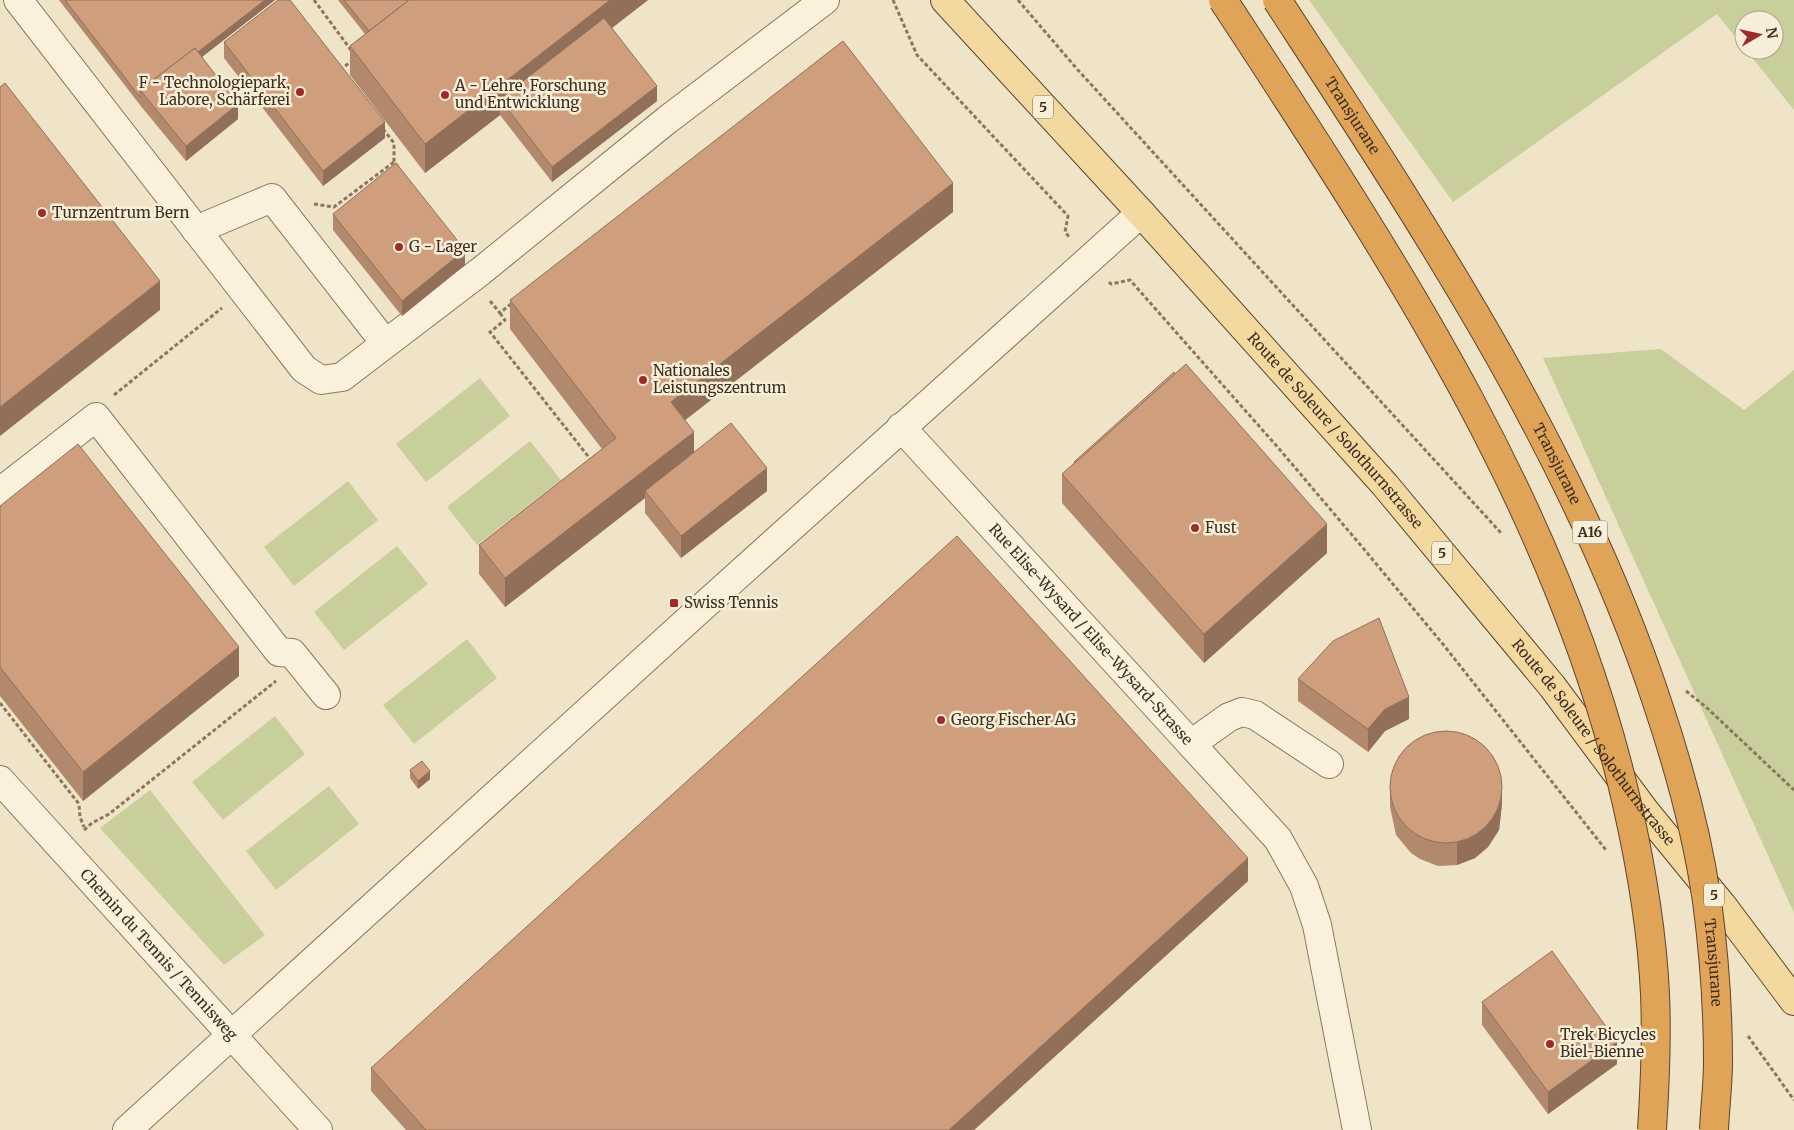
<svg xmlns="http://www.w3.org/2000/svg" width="1794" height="1130" font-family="Merriweather,serif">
	<rect width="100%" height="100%" fill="#f0e4c8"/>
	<!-- green -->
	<g fill="#c9cf9b">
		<polygon points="1309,0 1794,0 1794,110 1746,50 1774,50 1774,20 1744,20 1744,48 1717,14 1453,202"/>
		<polygon points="1661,349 1744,410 1794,370 1794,913 1543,358"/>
		<polygon points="480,378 510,416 426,482 396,444"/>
		<polygon points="530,441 561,480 477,545 447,507"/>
		<polygon points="348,481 378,520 294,586 264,547"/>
		<polygon points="397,546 428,584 344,650 314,612"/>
		<polygon points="467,639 497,678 414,744 383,705"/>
		<polygon points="275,716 305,754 223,820 192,782"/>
		<polygon points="329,786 359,824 276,890 246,851"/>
		<polygon points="150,790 265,935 224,965 100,828"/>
	</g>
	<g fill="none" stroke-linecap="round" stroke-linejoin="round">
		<defs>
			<g id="minor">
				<polyline points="18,0 304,369 321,380 342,377 481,271 667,120 825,0"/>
				<polyline points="196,230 272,198 385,343"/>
				<path id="s1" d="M901,427l290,317 38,-27 13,-5 13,3 74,49"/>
				<polyline points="0,492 96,417 279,652 292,653 326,695"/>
				<polyline points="1191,744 1278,839 1304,886 1317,925 1357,1130"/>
				<path id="s2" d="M0,780l318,350"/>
				<polyline points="127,1130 698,611 1141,213"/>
			</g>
			<g id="major">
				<path id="s3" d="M945,0l196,213 244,272 167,201 93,125 77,94 72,96"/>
			</g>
		</defs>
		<!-- minor casing -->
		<use href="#minor" stroke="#8d765c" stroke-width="30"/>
		<!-- major casing -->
		<use href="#major" stroke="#5b4430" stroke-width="30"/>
		<!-- path -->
		<g stroke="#8d765c" stroke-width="3" stroke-dasharray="4 2.5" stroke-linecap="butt">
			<polyline points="314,0 351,50"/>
			<polyline points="893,0 917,55 1068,216 1065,232 1070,238"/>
			<polyline points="1018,0 1077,69 1502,534"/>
			<polyline points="340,70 353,60"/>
			<polyline points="383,129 394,143 394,162"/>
			<polyline points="314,204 334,207 394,162 398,167"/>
			<polyline points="1109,282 1111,284 1130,280 1281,451 1363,548 1442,643 1606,850"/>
			<polyline points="490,301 500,313 512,303"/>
			<polyline points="500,313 505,320 490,332 591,460"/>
			<polyline points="114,395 222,308"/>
			<polyline points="1686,691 1706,707 1794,790"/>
			<polyline points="0,703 79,804 80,817 84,827"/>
			<polyline points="84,830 92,823 109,814 276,681"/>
			<polyline points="1748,1036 1794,1100"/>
		</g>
		<!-- minor -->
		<use href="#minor" stroke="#faf1dc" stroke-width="28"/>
		<!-- major -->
		<use href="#major" stroke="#f3d9a0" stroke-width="28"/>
		<defs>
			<g id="highway-bridge">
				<path d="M1223,0c164,251 337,507 404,804 14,62 25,126 28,190 2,45 0,90 -3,136"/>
				<path id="s4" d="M1277,0c145,223 296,448 380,702 22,65 40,131 50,199 7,53 11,107 11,161 0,22 -3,45 -4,68"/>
			</g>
		</defs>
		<!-- highway-bridge casing -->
		<use href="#highway-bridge" stroke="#5b4430" stroke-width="30" stroke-linecap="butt"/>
		<!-- highway-bridge -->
		<use href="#highway-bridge" stroke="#e0a458" stroke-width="28"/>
	</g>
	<!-- wall -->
	<g fill="#b2896c">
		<polygon points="59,0 275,0 202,57 238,119 186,161 140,105"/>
		<polygon points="338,0 648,0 612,28 657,101 552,182 500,115 425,173 350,75 350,46 365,34"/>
		<polygon points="224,42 385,138 323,186 224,58"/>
		<polygon points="953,212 685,420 694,452 767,491 681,558 645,513 645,498 505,607 479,574 479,545 602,449 510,329 510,300"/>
		<polygon points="333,214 465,265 402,316 333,230"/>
		<polygon points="1074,462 1327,553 1204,663 1062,503 1062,474 1074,464"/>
		<polygon points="0,506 239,676 83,801 0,696"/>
		<polygon points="1298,679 1409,719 1385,731 1368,752 1298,701"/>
		<polygon points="410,770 430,779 418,789 410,778"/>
		<polygon points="1390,784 1502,804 1499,830 1488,847 1475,858 1457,865 1438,866 1420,859 1411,853 1396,835 1390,807"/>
		<polygon points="1248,881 974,1130 406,1130 371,1091 371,1068"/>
		<polygon points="1482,1002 1617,1064 1548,1114 1482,1025"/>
	</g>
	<!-- shaded-wall -->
	<g fill="#916f58">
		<polygon points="265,0 275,0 148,99 144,94"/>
		<polygon points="610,0 648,0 507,109 500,99 500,115 425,173 425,144"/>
		<polygon points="657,86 657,101 552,182 552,167"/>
		<polygon points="238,104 238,119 186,161 186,146"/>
		<polygon points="385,122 385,138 323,186 323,171"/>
		<polygon points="953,183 953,212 671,431 671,402"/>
		<polygon points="465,250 465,265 402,316 402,301"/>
		<polygon points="160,281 160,310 0,436 0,407"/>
		<polygon points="694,432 694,460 645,491 645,498 505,607 505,578"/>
		<polygon points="767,468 767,491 681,558 681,536"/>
		<polygon points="1327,524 1327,553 1204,663 1204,634"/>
		<polygon points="239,647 239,676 83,801 83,772"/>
		<polygon points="1409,697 1409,719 1385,731 1368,752 1368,729 1385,709"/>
		<polygon points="430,771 430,779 418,789 418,781"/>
		<polygon points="1502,782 1502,804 1499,830 1488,847 1475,858 1457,865 1457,843"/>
		<polygon points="1248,858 1248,881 974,1130 949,1130"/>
		<polygon points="1617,1042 1617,1064 1548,1114 1548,1092"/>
	</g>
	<!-- building -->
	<g fill="#cf9f7d" stroke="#916f58">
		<polygon points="65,0 265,0 198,52 195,48 140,90 140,97"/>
		<polygon points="278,0 290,0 385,122 323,171 224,42"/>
		<polygon points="344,0 409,0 369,31"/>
		<polygon points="409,0 610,0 425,144 350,46"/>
		<polygon points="604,18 657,86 552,167 500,99"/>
		<polygon points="843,41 953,183 671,402 694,432 505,578 479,545 616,438 510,300"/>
		<polygon points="195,48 238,104 186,146 140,90"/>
		<polygon points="5,83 160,281 0,407 0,87"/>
		<polygon points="396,163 465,250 402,301 333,214"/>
		<polygon points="1186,364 1327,524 1204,634 1062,474"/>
		<polygon points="1174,372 1175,374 1075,463 1074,462"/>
		<polygon points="731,423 767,468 681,536 645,491"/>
		<polygon points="78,444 239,647 83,772 0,667 0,506"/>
		<polygon points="957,536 1248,858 949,1130 426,1130 371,1068"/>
		<polygon points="1379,618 1409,697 1385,709 1368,729 1298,679 1333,641"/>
		<circle cx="1446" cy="787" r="56"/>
		<polygon points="422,761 430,771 418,781 410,770"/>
		<polygon points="1552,951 1617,1042 1548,1092 1482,1002"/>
	</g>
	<!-- markers -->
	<g fill="#9e2a2b" stroke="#f7eed8" stroke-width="2">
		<circle cx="300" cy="92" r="5"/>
		<circle cx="445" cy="95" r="5"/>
		<circle cx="42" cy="213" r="5"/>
		<circle cx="399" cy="247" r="5"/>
		<circle cx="643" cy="380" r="5"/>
		<circle cx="1195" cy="528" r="5"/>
		<rect x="669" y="598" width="10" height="10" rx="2.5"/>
		<circle cx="941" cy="720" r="5"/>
		<circle cx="1550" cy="1044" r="5"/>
	</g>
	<g text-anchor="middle" stroke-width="5" stroke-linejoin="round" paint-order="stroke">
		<!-- shield labels -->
		<g fill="#f7eed8" stroke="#756857" stroke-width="1">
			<rect x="1033" y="95.5" width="20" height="23" rx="4"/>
			<rect x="1572.5" y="520.5" width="35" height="23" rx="4"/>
			<rect x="1432" y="541.5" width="20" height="23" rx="4"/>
			<rect x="1704" y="883.5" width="20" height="23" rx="4"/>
		</g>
		<g font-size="14" font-weight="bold" fill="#3d2e20">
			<text x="1043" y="112">5</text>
			<text x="1590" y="537">A16</text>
			<text x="1442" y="558">5</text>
			<text x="1714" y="900">5</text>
		</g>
		<!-- poi labels -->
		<g font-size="15" fill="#3d2e20" stroke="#f7eed8" text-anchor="start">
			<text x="290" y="88" text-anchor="end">F - Technologiepark,<tspan x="290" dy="17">Labore, Schärferei</tspan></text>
			<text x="455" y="91">A - Lehre, Forschung<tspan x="455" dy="17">und Entwicklung</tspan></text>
			<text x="52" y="218">Turnzentrum Bern</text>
			<text x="409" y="252">G - Lager</text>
			<text x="653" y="376">Nationales<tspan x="653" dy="17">Leistungszentrum</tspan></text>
			<text x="1205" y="533">Fust</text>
			<text x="684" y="608">Swiss Tennis</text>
			<text x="951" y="725">Georg Fischer AG</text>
			<text x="1560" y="1040">Trek Bicycles<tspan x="1560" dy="17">Biel-Bienne</tspan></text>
		</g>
		<!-- street labels -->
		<g font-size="15" fill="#3d2e20" stroke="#f7eed8">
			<text dy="5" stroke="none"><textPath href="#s4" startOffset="138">Transjurane</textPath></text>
			<text dy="5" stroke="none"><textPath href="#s3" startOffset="581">Route de Soleure / Solothurnstrasse</textPath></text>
			<text dy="5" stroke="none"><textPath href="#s4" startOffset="542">Transjurane</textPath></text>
			<text dy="5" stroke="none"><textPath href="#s1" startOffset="281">Rue Elise-Wysard / Elise-Wysard-Strasse</textPath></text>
			<text dy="5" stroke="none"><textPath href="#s3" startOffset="986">Route de Soleure / Solothurnstrasse</textPath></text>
			<text dy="5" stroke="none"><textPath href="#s2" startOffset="236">Chemin du Tennis / Tennisweg</textPath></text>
			<text dy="5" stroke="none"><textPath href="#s4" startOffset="1068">Transjurane</textPath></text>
		</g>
	</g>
	<!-- north arrow -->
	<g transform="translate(1759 35) rotate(81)"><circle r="24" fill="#f7eed8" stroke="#ada18e"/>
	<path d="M0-4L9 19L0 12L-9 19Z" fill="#9e2a2b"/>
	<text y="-8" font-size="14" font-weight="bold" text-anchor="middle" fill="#3d2e20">N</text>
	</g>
</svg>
